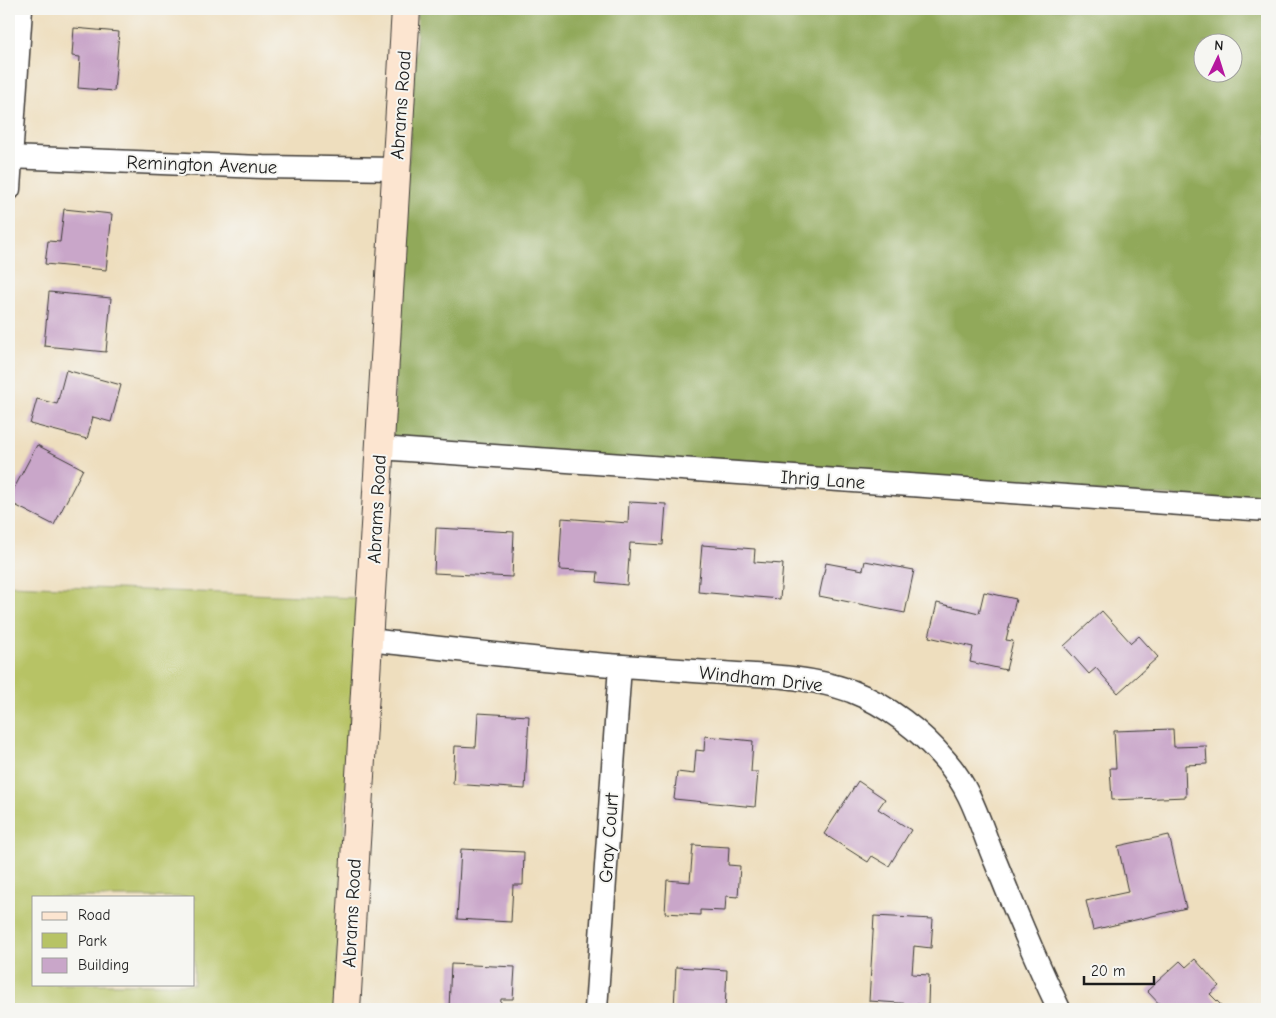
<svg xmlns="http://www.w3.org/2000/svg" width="1276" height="1018" font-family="'Comic Neue',sans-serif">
	<rect width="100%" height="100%" fill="#f6f6f2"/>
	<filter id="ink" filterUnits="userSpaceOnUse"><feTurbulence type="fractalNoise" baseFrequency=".02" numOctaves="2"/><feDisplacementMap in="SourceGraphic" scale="10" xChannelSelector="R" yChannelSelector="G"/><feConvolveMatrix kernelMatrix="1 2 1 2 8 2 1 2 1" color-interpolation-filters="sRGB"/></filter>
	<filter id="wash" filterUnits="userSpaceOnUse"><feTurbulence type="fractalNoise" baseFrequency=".0096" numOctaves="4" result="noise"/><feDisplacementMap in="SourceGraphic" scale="20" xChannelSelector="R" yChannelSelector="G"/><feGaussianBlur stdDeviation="1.12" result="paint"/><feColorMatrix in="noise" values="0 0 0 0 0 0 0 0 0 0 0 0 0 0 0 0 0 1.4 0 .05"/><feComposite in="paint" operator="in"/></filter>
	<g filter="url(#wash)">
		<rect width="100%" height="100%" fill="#eedebe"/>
		<!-- green -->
		<path fill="#b7c365" stroke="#6a7040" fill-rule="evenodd" d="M9,585l348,13 -23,411h-325zM34,897h160v87h-160z"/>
		<!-- forest -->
		<path fill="#91a95a" stroke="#56623b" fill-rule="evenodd" d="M418,9h849v492l-876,-49zM1204,42h30v30h-30z"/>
		<g id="blocks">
			<!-- building -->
			<g fill="#c9a6c9">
				<polygon points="74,28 119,32 114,91 78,88 80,57 72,56"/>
				<polygon points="64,209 112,214 106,270 45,264 48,241 60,242"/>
				<polygon points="49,292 111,298 106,352 44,346"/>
				<polygon points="66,370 121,385 111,422 93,417 87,439 30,424 37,399 57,404"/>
				<polygon points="37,445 83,469 54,525 9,502 9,498"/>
				<polygon points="629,502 666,504 663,545 630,543 627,585 597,582 598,572 559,570 562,518 628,523"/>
				<polygon points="436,528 514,532 512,577 434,573"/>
				<polygon points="702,545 755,549 754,562 783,564 780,599 698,592"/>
				<polygon points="865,561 914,570 905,613 819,596 826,563 863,570"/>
				<polygon points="984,592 1016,599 1006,640 1013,641 1006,670 970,662 973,647 929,637 937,603 979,613"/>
				<polygon points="1102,611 1131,643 1139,636 1158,657 1118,693 1096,668 1089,674 1064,646"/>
				<polygon points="478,713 529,716 525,789 453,784 455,746 476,747"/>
				<polygon points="1173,729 1174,747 1206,746 1207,764 1185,765 1186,797 1112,800 1110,768 1116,768 1114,731"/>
				<polygon points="705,736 753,741 751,772 758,772 755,807 674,799 677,772 694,774 696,750 704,751"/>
				<polygon points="858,781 885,799 878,809 911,830 889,866 872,856 868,862 824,834"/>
				<polygon points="1169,835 1186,908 1093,930 1086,901 1128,892 1118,846"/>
				<polygon points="693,845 729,847 728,865 740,866 738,897 726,896 725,911 700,910 700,915 665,913 667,880 690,882"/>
				<polygon points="461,849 524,852 523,885 513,885 511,922 457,919"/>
				<polygon points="874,916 933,919 931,948 914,946 912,974 929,975 928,1005 869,1001"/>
				<polygon points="1195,959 1219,986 1210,994 1223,1007 1220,1009 1164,1009 1147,991 1180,961 1186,967"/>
				<polygon points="451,964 515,967 513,999 501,999 500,1009 449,1009"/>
				<polygon points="676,967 727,970 725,1009 674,1009"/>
			</g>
		</g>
	</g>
	<g filter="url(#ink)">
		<use href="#blocks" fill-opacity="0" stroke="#3c3934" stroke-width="1"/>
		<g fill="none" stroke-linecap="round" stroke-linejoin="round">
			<defs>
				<g id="street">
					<polyline points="9,157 263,167 396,169"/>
					<polyline points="9,189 21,9"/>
					<polyline points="379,448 1267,510"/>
					<path d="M368,640c84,9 170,20 255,26 38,3 76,5 114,8 39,2 77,4 114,17 36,14 70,40 95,70 27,31 34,65 50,102 20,50 40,98 63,146"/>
					<polyline points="596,1009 620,666"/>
				</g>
				<polyline id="secondary" points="346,1009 406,9"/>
			</defs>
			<!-- street casing -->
			<use href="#street" stroke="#3c3934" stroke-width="25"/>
			<!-- secondary casing -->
			<use href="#secondary" stroke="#3c3934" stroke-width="30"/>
			<!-- street -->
			<use href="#street" stroke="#fff" stroke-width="22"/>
			<!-- secondary -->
			<use href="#secondary" stroke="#fce5d0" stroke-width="28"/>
		</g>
	</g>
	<g text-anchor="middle" stroke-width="4" stroke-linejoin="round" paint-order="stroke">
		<!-- street labels -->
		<g font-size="19" fill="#1c1c1c" stroke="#f6f6f2">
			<text transform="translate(400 105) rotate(-86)" y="7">Abrams Road</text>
			<text transform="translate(202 164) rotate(2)" y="7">Remington Avenue</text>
			<text transform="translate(823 479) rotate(4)" y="7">Ihrig Lane</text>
			<text transform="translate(376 509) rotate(-87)" y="7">Abrams Road</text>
			<text transform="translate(761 678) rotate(6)" y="7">Windham Drive</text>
			<text transform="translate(608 838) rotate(-86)" y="7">Gray Court</text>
			<text transform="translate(351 913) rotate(-87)" y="7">Abrams Road</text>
		</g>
	</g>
	<!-- margin -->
	<rect width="1276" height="1018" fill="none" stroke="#f6f6f2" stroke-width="30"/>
	<!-- legend -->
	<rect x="32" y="896" width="162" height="90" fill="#f6f6f2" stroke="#9f9f9c"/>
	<rect x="42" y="912" width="25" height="8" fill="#fce5d0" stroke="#9f9f9c"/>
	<text x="78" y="920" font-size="15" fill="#1c1c1c">Road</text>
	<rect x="42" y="933" width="25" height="15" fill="#b7c365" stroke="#9f9f9c"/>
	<text x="78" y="946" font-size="15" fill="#1c1c1c">Park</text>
	<rect x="42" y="958" width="25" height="15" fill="#c9a6c9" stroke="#9f9f9c"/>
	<text x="78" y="970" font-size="15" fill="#1c1c1c">Building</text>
	<!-- north arrow -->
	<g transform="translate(1218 58) rotate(4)"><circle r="24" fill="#f6f6f2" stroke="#9f9f9c"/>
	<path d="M0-4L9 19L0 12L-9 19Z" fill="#b5179e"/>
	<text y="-8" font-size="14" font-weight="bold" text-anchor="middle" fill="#1c1c1c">N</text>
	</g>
	<!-- scale -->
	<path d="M1084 976v8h70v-8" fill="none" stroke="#1c1c1c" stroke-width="2.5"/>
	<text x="1091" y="976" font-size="15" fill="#1c1c1c" stroke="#f6f6f2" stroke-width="4" paint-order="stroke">20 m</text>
</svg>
